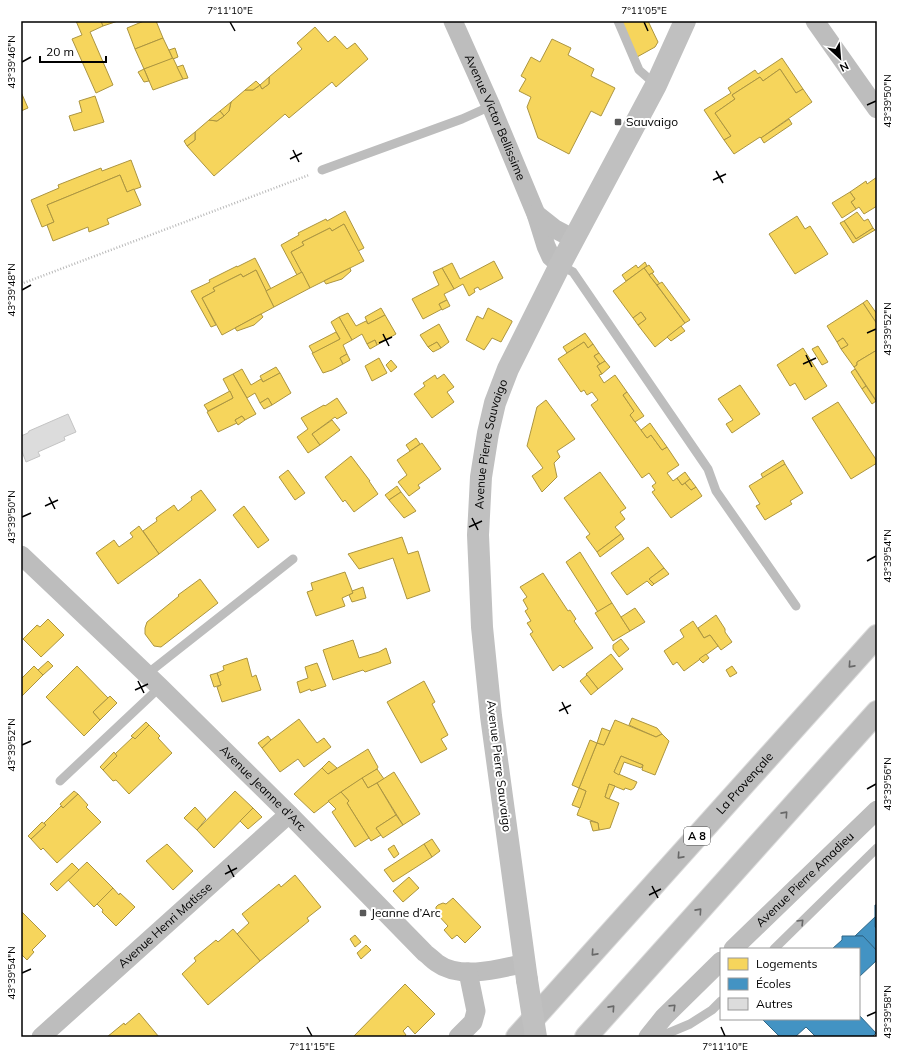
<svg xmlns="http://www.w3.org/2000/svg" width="898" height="1058" font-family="Mulish,sans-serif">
	<rect width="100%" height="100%" fill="#fff"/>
	<!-- homes -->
	<g fill="#f6d55c" stroke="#ac9540">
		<polygon points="76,21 101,21 103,26 90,32 113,85 96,93 72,39 82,35"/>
		<polygon points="101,21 118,21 103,26"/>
		<polygon points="144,21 156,21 163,38 135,49 127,28"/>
		<polygon points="621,21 648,21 658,42 655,47 637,57"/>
		<polygon points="315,27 328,42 335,36 347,49 355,43 368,59 336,87 332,82 289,118 285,114 214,176 187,146 195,140 195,132 209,120 217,121 224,116 229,111 231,102 245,90 253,90 260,85 262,89 269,84 269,77 302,49 297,43"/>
		<polygon points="163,38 173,59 144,69 135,49"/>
		<polygon points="552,39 571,48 568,55 594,69 591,76 615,88 601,116 591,111 569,154 538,138 527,107 531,97 519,91 526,79 521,76 531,57 540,62"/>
		<polygon points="175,48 178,57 173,59 169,50"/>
		<polygon points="173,58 183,79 153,90 144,69"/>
		<polygon points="782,58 803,89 796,93 780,69 763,81 760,77 732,95 735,99 715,113 731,136 724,140 704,110 731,93 728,88 755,70 758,74"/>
		<polygon points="183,65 188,78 183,79 177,67"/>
		<polygon points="144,69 149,81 144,82 138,72"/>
		<polygon points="780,69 796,93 803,89 812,102 761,138 760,137 734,154 724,140 731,136 715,113 735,99 732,95 760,77 763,81"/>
		<polygon points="269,77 269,84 262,89 260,85"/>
		<polygon points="256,81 260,85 253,90 245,90"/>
		<polygon points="21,92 28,108 21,111"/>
		<polygon points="95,96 104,122 74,131 69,116 82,112 79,101"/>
		<polygon points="231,102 229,111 224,116 220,111"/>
		<polygon points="220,111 224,116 217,121 209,120"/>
		<polygon points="789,119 792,124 764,143 761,138"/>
		<polygon points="195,132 195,140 187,146 184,141"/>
		<polygon points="131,160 141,187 127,192 120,175 47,205 54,222 42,227 31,200 59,188 58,185 101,168 102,171"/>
		<polygon points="120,175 127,192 134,189 141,205 107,219 109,224 89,232 88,227 53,241 47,225 54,222 47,205"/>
		<polygon points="877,177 877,206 864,214 859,207 856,209 851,202 855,199 850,192 866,181 867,184"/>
		<polygon points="850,192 855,199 851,202 856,209 842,218 832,203"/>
		<polygon points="345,211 364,248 358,251 344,224 332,231 330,228 302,242 304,245 291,252 302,272 297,275 281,245 299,235 298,233 326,219 327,221"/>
		<polygon points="857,212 864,221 868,219 873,228 856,239 844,221"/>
		<polygon points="797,216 805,229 810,226 828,254 795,274 769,234"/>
		<polygon points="844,221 856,239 873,228 875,230 853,243 840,223"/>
		<polygon points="344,224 364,261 310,288 291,252 304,245 302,242 330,228 332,231"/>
		<polygon points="255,258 271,289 266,291 256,270 243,277 241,274 213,288 215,291 202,298 216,325 211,327 191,291 210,282 209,280 237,266 237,267"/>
		<polygon points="494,261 503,278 480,290 478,287 474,289 475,292 469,296 463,284 454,289 442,268 452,263 460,279"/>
		<polygon points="645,262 647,266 626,281 622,275 636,265 638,268"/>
		<polygon points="649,265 654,272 649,275 644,268"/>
		<polygon points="350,268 351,271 342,279 326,284 324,281"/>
		<polygon points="442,268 454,289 444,294 447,300 439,304 442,309 423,319 412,299 439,285 433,272"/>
		<polygon points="644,268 685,323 655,347 638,325 646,319 641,312 633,318 613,291"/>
		<polygon points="256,270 274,307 222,335 202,298 215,291 213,288 241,274 243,277"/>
		<polygon points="302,272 310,288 274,307 266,291"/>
		<polygon points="652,273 660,284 657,285 649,275"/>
		<polygon points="662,282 690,320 685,323 657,285"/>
		<polygon points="447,300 450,306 442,310 439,304"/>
		<polygon points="867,300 877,314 877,324 863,303"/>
		<polygon points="863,303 877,324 877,350 857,362 857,365 854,367 841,349 848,345 843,338 837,342 827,326"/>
		<polygon points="381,308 385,315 368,324 365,317"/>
		<polygon points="488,308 512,321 512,322 501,342 492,338 484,350 466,340 477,316 483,319"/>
		<polygon points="641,312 646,319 638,325 633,318"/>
		<polygon points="348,313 356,326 366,321 368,324 385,315 396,334 377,345 375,340 367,344 362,334 352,340 339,317"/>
		<polygon points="261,314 263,317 254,325 237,331 235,328"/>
		<polygon points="339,317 352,340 343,345 347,354 340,358 343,364 332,370 323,373 312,353 340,339 331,322"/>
		<polygon points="439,324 449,342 441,348 437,342 428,347 420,335"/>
		<polygon points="681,326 685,331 671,341 667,337"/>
		<polygon points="336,332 340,339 313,353 309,346"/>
		<polygon points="585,333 593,344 588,348 584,342 567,353 563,347"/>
		<polygon points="843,338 848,345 841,349 837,342"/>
		<polygon points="375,340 377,345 370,349 367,344"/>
		<polygon points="437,342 441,348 433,352 428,347"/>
		<polygon points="584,342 588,348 593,344 599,353 594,356 600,364 597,366 602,374 599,375 604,383 615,375 627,392 623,395 634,411 630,415 647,438 651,435 662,450 667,447 679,465 667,473 673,481 677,478 682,485 685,483 691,490 696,487 702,496 671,518 652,492 655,490 652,486 656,483 649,473 642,478 591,405 598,400 592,392 587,395 584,390 581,392 558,359"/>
		<polygon points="818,346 828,362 822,365 812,349"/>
		<polygon points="803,348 827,386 805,400 795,383 790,386 777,365"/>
		<polygon points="877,350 877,402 854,367 857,365 857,362"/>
		<polygon points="599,353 605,361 600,364 594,356"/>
		<polygon points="347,354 350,360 343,364 340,358"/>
		<polygon points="379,358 387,373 372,381 365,366"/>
		<polygon points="391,360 397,367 391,372 386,365"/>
		<polygon points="605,361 610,367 602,374 597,366"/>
		<polygon points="276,367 280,373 263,382 260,376"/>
		<polygon points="242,369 251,385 261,379 263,382 280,373 291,393 272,405 268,398 260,403 255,393 247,398 233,374"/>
		<polygon points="855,369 866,386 862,389 851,372"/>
		<polygon points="233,374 256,414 245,420 242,416 235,420 237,423 218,432 207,412 233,398 223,379"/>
		<polygon points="444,374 454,387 447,392 454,402 432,418 414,394 425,386 423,383 435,375 437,379"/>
		<polygon points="740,385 760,414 732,433 726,424 733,420 718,399"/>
		<polygon points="866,386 876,401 872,404 862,389"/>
		<polygon points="230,391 233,398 208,411 204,405"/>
		<polygon points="627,392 644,416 635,422 630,415 634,411 623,395"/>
		<polygon points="268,398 272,405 264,409 260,403"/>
		<polygon points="337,398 347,413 337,419 335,417 312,434 320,445 308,453 297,437 308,429 301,418 324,405 325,406"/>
		<polygon points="546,400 575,439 557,451 560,457 554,463 557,477 542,492 532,476 543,468 527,446 537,407"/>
		<polygon points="838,402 877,461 877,463 851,479 812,418"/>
		<polygon points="242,416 245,420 238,425 235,420"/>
		<polygon points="332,420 340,430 320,445 312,434"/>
		<polygon points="650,423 667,447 662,450 651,435 647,438 641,430"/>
		<polygon points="416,438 420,444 410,451 406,445"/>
		<polygon points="422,443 441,469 418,485 420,488 409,496 398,482 407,475 397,460"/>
		<polygon points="351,456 370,481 369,481 378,494 354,512 345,500 343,502 325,477"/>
		<polygon points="783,460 785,464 763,478 761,474"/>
		<polygon points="785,464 803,493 790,501 792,504 765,520 756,506 760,504 749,486"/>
		<polygon points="288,470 305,493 295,500 279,477"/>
		<polygon points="600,472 626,508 620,512 625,519 615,527 621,534 597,552 586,537 590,534 564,498"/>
		<polygon points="685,472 690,479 682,485 677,478"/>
		<polygon points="690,479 696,487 691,490 685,483"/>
		<polygon points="397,486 401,492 389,500 385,495"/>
		<polygon points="201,490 216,510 159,554 143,531 157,521 156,518 174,505 178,511 192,500 191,497"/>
		<polygon points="401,492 416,511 404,518 389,500"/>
		<polygon points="244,506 269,540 258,548 233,515"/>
		<polygon points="139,526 159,554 118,584 96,553 114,540 119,547 133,537 130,533"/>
		<polygon points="621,534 624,539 600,557 597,552"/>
		<polygon points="402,537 408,554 418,551 430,591 407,599 393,558 359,569 348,554"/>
		<polygon points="648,547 664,568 649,579 654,584 652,586 647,581 627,595 611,573"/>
		<polygon points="580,552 612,603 598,612 566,562"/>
		<polygon points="664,568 669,574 654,584 649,579"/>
		<polygon points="345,572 353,593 342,598 345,606 316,616 307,592 313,590 311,583"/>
		<polygon points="543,573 568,611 570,610 576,619 574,621 593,648 563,668 560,665 553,671 530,634 533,632 527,623 531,621 525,611 528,609 523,600 527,597 520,587"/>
		<polygon points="200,579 218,603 161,647 154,646 145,634 145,628 147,622 179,596 178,595"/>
		<polygon points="363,587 366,598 352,602 349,595 353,593 352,591"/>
		<polygon points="612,603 630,631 613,641 595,613"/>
		<polygon points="635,608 645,622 630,631 621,617"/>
		<polygon points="716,615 725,629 725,632 732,642 721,650 710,635 704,638 698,628"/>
		<polygon points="48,619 64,635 41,657 23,639 37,625 40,627"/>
		<polygon points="693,621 704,638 710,635 718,646 684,671 677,662 673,665 664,651 684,637 680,630"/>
		<polygon points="621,639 629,649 619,657 613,649 613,645"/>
		<polygon points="353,640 359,658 379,652 386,648 391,663 365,672 363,670 333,680 323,650"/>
		<polygon points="611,654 623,669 598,689 586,674"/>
		<polygon points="706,654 709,658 703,663 699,659"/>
		<polygon points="247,658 252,677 256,675 261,690 222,702 217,687 221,685 217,673 224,670 223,666"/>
		<polygon points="48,661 53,666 43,675 38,670"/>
		<polygon points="317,663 326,686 311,691 310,689 300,693 297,682 308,678 305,667"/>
		<polygon points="34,666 43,675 21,697 21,679"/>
		<polygon points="77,666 108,698 93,712 100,720 84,736 46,697"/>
		<polygon points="732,666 737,673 730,677 726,670"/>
		<polygon points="217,673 221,685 214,687 210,675"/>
		<polygon points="587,675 598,689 591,695 580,681"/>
		<polygon points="424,681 435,702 432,704 448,735 441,739 447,749 421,763 387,702"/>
		<polygon points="110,696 117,703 100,720 93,712"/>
		<polygon points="632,718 657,728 662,734 656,737 629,725"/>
		<polygon points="299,719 317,743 324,738 331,747 304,767 298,759 280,772 262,748 271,740"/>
		<polygon points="615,720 656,737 662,734 669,741 655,775 642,770 643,765 621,756 614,772 637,782 634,788 631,790 625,788 624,790 609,784 605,797 619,803 610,828 599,830 598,823 577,815 586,791 579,788 597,743 604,745"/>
		<polygon points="146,722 149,725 135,739 131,736"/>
		<polygon points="149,725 160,736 158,738 172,753 129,794 116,780 113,781 103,770 117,756 115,754 133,737 135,739"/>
		<polygon points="602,728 610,731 604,745 597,743"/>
		<polygon points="268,736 271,740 262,748 258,743"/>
		<polygon points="590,740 597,743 579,788 572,785"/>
		<polygon points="368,749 378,767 377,769 341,792 314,813 294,794 322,768 328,774"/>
		<polygon points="114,752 117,756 103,770 100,767"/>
		<polygon points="621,756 643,765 641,768 624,762 619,775 614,772"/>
		<polygon points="329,761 337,768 328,774 322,768"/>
		<polygon points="377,769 384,779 368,788 362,778"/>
		<polygon points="394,772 420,814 403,825 377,783"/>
		<polygon points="362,778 368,788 377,783 396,815 376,828 381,835 371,841 347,803 349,801 341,792"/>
		<polygon points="609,784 615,786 609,799 605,797"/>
		<polygon points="579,788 586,791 580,808 572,805"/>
		<polygon points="74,791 78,794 63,808 60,804"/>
		<polygon points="235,791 253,808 214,848 197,830"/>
		<polygon points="341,792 349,801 347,803 369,838 355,847 332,812 336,809 328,801"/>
		<polygon points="78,794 88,805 86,807 101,822 57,863 43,848 41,850 31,839 46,825 44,823 61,806 63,808"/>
		<polygon points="195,807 206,819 197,830 184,818"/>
		<polygon points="253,808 262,817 248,829 240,821"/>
		<polygon points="396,815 403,825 383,838 376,828"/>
		<polygon points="590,821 598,823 599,830 593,831"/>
		<polygon points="42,822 46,825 31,839 28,836"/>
		<polygon points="432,839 440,851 432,857 424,844"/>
		<polygon points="167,844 193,871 173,890 146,861"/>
		<polygon points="424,844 432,857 393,882 384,870"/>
		<polygon points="394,845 399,854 394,858 388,849"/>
		<polygon points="87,862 113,888 94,907 68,880"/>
		<polygon points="72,863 79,870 57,891 50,884"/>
		<polygon points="295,875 321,907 307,918 309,921 260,961 237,934 249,923 242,914 279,884 281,887"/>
		<polygon points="409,877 419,888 403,902 393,891"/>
		<polygon points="113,888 119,895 120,893 135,907 116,926 102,912 103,910 97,904"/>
		<polygon points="453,898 481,927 465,943 457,935 452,939 444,930 448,926 437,914 438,912 436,909 436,907 438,905 443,903 446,904"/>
		<polygon points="21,911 46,936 32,950 34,952 27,960 22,955 21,955"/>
		<polygon points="233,929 260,961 208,1005 182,974 196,961 194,958 216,940 218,942"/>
		<polygon points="355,935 361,942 355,947 350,939"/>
		<polygon points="366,945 371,950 361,959 357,953"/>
		<polygon points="405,984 435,1014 415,1034 408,1026 403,1031 406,1035 404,1037 353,1037"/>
		<polygon points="139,1013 159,1037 107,1037 124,1023 125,1025"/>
	</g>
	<!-- schools -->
	<g fill="#4393c3" stroke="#2f6788">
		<polygon points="875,905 877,905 877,929 875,927"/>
		<polygon points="875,917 875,927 877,929 877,951 863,936 855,936"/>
		<polygon points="842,936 863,936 877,951 877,960 859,977 859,949 832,949 842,940"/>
		<polygon points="859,1015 876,1033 872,1037 816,1037 806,1027 795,1037 780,1037 762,1019 859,1019"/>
	</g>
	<!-- building -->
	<polygon fill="#dcdcdc" stroke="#c4c4c4" points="68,414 76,432 64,437 65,440 38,452 40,456 26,462 21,449 21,436 28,433 29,431"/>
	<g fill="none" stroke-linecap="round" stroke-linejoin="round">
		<defs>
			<g id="motorway">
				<path id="s6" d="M517,1037l360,-401"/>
				<polyline points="586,1037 877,712"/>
			</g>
		</defs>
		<!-- motorway casing -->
		<use href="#motorway" stroke="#dbdbdb" stroke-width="24"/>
		<!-- path -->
		<polyline stroke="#b8b8b8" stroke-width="2.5" stroke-dasharray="1 2" stroke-linecap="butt" points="21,284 309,175"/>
		<!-- service -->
		<g stroke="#bdbdbd" stroke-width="9">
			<polyline points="618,21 639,70 656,85"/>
			<polyline points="322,170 462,119 491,106"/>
			<polyline points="560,265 573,272 708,469 716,491 796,606"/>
			<polyline points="147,674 293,559"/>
			<polyline points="60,781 160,687"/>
			<polyline points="774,949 877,848"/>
			<polyline points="659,1037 690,1024 712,1010 721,1001"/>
		</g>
		<!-- minor -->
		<g stroke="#bdbdbd" stroke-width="19">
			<path id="s1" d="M453,21l38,85 45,108 10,32 5,11 9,8"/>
			<polyline points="815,21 877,109"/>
			<polyline points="536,214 555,229 574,239"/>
			<path id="s2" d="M21,555l139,132 129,127 136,139c4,3 8,7 12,10 23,17 62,6 88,0"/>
			<path id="s3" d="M733,949l144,-139"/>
			<path id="s4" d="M41,1037l248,-223"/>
			<polyline points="458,1037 473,1022 476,1011 468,972"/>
			<polyline points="648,1037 664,1017 721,961"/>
		</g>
		<!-- secondary -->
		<path stroke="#c0c0c0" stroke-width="22" id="s5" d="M527,980l-36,-264 -9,-89 -4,-92 3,-58 7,-44 7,-30 13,-34 52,-104 96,-180 29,-64"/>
		<!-- motorway -->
		<use href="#motorway" stroke="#bdbdbd" stroke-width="22"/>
		<!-- secondary-bridge -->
		<polyline stroke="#c0c0c0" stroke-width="22" points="527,980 536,1037"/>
	</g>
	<!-- one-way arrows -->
	<defs><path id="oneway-chevron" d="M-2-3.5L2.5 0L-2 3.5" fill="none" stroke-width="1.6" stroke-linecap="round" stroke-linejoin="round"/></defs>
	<g stroke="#686868">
		<use href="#oneway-chevron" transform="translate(851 665) rotate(132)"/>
		<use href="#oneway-chevron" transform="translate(785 814) rotate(-48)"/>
		<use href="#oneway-chevron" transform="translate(680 856) rotate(132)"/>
		<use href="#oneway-chevron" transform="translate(699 911) rotate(-48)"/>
		<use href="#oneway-chevron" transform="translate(801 922) rotate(-45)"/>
		<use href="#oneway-chevron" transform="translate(594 953) rotate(132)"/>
		<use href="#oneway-chevron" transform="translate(673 1007) rotate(-44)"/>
		<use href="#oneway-chevron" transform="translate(612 1008) rotate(-48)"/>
	</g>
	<!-- ticks -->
	<path fill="none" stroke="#000" stroke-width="1.5" d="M230,22l5,9M644,22l4,9M22,62l9,-5M867,105l9,-4M293,150l6,12M290,159l12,-6M716,171l7,12M713,180l13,-6M22,290l9,-5M867,333l9,-4M383,334l6,12M379,343l13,-6M806,355l6,12M803,364l13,-6M49,497l6,12M45,506l13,-6M22,517l9,-4M472,518l6,12M469,527l13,-6M867,561l9,-5M138,681l6,12M135,690l13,-6M562,702l6,12M559,711l12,-6M22,745l9,-4M867,789l9,-5M228,865l6,12M225,874l12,-6M652,886l6,12M649,895l12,-6M22,973l9,-4M867,1016l9,-4M307,1027l5,9M721,1027l4,9"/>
	<!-- markers -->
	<g fill="#595959" stroke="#fff" stroke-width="1.5">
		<rect x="614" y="118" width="8" height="8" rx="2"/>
		<rect x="359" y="909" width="8" height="8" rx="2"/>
	</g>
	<g text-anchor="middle" stroke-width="4" stroke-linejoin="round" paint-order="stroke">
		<!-- shield labels -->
		<rect fill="#fff" stroke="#4c4c4c" stroke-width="1" x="684" y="827" width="26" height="18" rx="3"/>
		<g font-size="11" font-weight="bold" fill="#000">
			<text x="697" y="840">A 8</text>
		</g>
		<!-- street labels -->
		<g font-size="12" fill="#000" stroke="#fff">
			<text dy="4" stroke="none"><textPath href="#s1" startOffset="105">Avenue Victor Bellissime</textPath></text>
			<text dy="4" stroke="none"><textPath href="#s5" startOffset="540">Avenue Pierre Sauvaigo</textPath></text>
			<text transform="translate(499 766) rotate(83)" y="4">Avenue Pierre Sauvaigo</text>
			<text dy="4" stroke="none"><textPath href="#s6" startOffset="341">La Provençale</textPath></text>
			<text dy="4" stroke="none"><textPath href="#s2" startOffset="336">Avenue Jeanne d'Arc</textPath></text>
			<text dy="4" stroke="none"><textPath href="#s3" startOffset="100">Avenue Pierre Amadieu</textPath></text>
			<text dy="4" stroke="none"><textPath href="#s4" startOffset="167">Avenue Henri Matisse</textPath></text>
		</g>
		<!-- poi labels -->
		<g font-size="12" fill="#000" stroke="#fff" text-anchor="start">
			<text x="626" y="126">Sauvaigo</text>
			<text x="371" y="917">Jeanne d’Arc</text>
		</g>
	</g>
	<!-- border -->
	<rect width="898" height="1058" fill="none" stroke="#ffffff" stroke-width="44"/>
	<!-- legend -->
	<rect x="720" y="948" width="140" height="72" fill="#ffffff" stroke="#999999"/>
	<rect x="728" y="958" width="20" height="12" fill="#f6d55c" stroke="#999999"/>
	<text x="756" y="968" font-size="12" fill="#000000">Logements</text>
	<rect x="728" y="978" width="20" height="12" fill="#4393c3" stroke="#999999"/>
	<text x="756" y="988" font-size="12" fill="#000000">Écoles</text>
	<rect x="728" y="998" width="20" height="12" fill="#dcdcdc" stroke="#999999"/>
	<text x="756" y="1008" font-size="12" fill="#000000">Autres</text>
	<!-- north arrow -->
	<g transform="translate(840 58) rotate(154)" stroke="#ffffff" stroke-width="3" paint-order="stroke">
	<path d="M0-3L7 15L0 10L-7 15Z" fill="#000000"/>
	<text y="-6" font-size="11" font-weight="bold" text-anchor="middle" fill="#000000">N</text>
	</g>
	<!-- scale -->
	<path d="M40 56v6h66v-6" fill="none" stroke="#000000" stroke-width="2"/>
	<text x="46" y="56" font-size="12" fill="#000000" stroke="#ffffff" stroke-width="3" paint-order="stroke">20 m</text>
	<rect x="22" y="22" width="854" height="1014" fill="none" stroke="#000" stroke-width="1.5"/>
	<g font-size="10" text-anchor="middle" fill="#000">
		<text x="230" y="14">7°11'10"E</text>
		<text x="644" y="14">7°11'05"E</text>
		<text transform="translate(11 62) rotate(-90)" y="4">43°39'46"N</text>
		<text transform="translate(887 101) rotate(-90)" y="4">43°39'50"N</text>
		<text transform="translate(11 290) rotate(-90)" y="4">43°39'48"N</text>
		<text transform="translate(887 329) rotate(-90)" y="4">43°39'52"N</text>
		<text transform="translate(11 517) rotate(-90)" y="4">43°39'50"N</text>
		<text transform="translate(887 556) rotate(-90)" y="4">43°39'54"N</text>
		<text transform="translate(11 745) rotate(-90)" y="4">43°39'52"N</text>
		<text transform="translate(887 784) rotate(-90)" y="4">43°39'56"N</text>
		<text transform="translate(11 973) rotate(-90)" y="4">43°39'54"N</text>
		<text transform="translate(887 1012) rotate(-90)" y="4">43°39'58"N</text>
		<text x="312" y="1050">7°11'15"E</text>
		<text x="725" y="1050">7°11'10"E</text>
	</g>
</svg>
